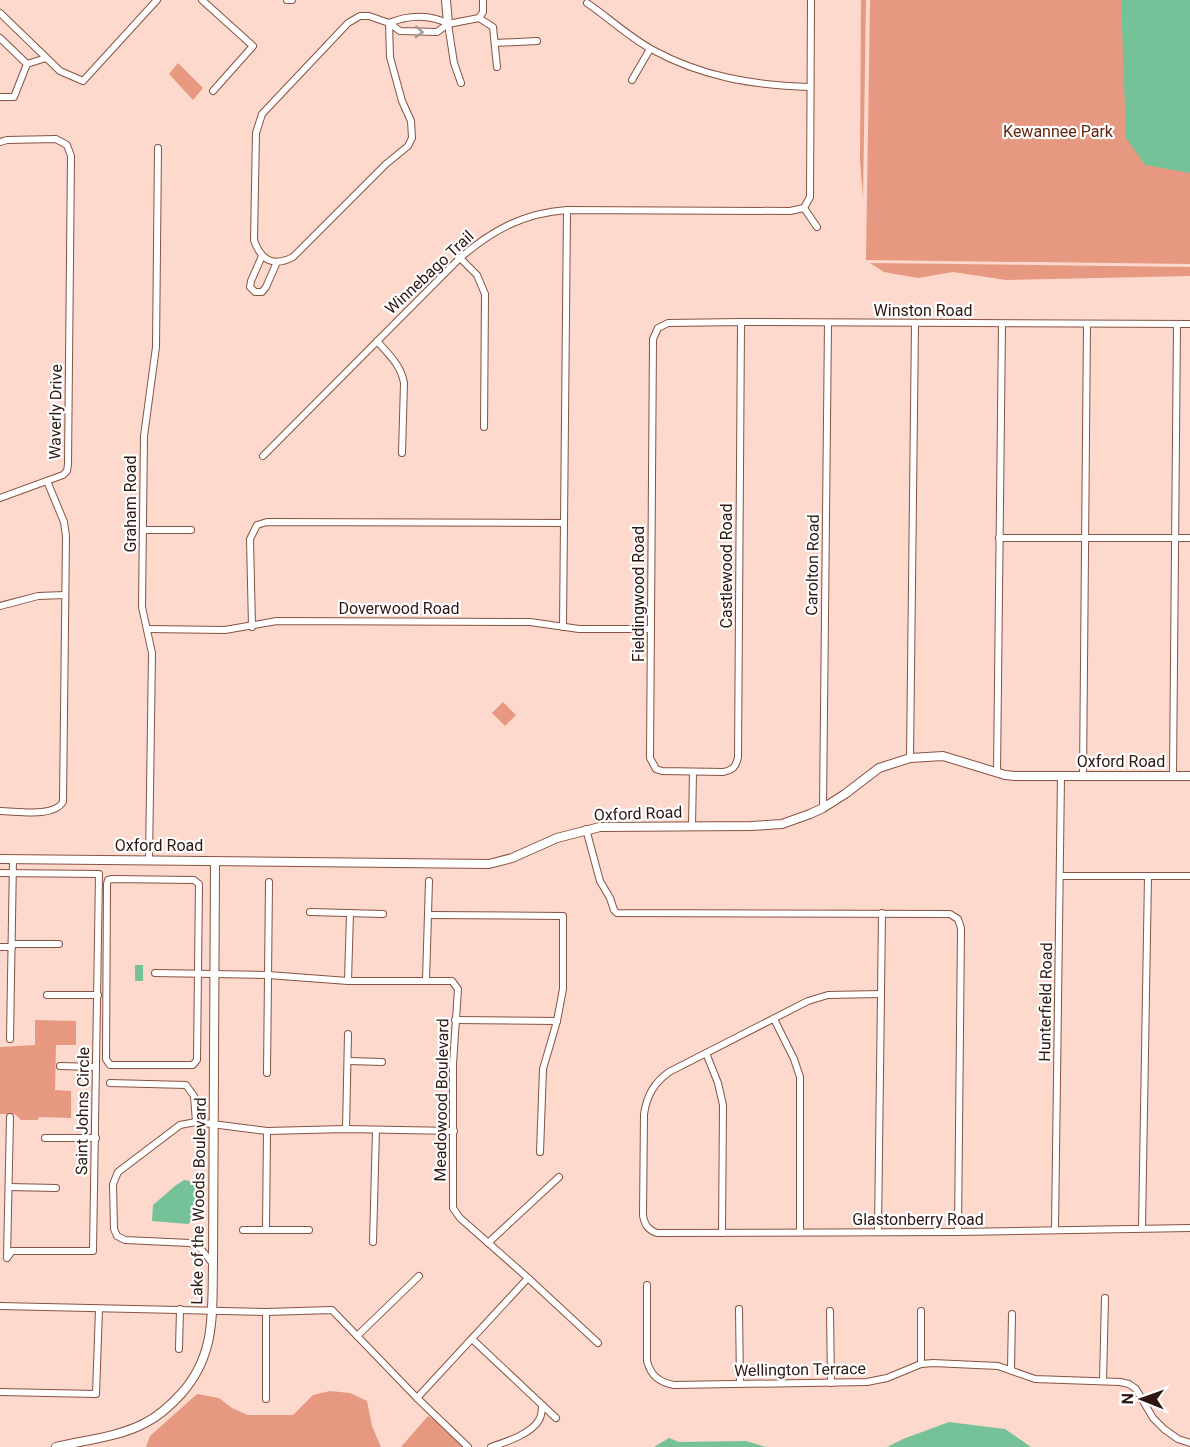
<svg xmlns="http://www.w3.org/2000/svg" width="1190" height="1447" font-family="Roboto,sans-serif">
	<rect width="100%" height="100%" fill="#fdd8cc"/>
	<!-- green -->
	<g fill="#e69980">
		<polygon points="861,0 866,0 863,199 860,160"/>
		<polygon points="870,0 1190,0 1190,264 866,260"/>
		<polygon points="178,63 203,88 193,100 169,74"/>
		<polygon points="870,263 1190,267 1190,276 1006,280 953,272 918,278 884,272"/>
		<polygon points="503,702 516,715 505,726 492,713"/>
		<polygon points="35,1020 76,1021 76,1045 56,1045 55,1090 71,1091 71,1118 39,1117 38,1120 21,1120 15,1114 0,1114 0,1047 35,1045"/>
		<polygon points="330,1391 350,1393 367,1401 372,1426 381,1447 146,1447 150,1436 197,1394 219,1398 232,1408 248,1415 293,1415 313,1395"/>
		<polygon points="428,1416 436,1421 463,1447 401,1447"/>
	</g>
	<!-- water -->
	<g fill="#75c298">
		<polygon points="1121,0 1190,0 1190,173 1145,165 1126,138"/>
		<rect x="135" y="965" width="8" height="16"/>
		<polygon points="184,1180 195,1182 195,1219 188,1224 152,1221 153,1205 175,1186"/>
		<polygon points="949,1422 1005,1429 1031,1447 887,1447 903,1439"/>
		<polygon points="669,1438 679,1442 746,1441 766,1447 654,1447"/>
	</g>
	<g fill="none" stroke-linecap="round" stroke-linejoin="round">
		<defs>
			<g id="street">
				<polyline points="202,0 253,46 213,91"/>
				<polyline points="287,0 292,0"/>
				<path d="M587,3c22,15 41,33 64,46 51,28 101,36 159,38"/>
				<polyline points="0,13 60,71 83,81 157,0"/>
				<path d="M360,16h9l20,7 1,34 12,44 9,20 1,17 -4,8 -22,18 -93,93c-19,10 -32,4 -39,-17l2,-107 6,-19 86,-91z"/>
				<polyline points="479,18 493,27 497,67"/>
				<path d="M448,24c-17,-10 -40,-9 -59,-1l11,8 37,1 11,-8 31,-6 4,-6v-12"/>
				<polyline points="448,24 454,63 461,83"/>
				<polyline points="0,38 27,64 14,97 0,97"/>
				<polyline points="495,43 537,41"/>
				<polyline points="27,64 46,58"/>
				<polyline points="632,80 650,49"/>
				<polyline points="0,142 7,140 56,139 67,145 71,156 68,464 67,471 63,475 0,498"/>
				<polyline points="804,208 810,197 811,0"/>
				<polyline points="804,208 817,227"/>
				<polyline points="262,256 251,281 250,287 255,292 262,292 266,287 277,262"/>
				<polyline points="460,258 477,275 485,294 484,427"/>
				<path d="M741,322l-3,435c-2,10 -5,13 -15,15l-61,-1 -6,-2 -6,-11 3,-419 5,-11 10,-5 73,-1 449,2"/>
				<path d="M377,341c12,14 24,24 27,42l-2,70"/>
				<path d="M263,456l197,-198c32,-28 64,-45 107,-48l223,1 14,-3"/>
				<polyline points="144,530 191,530"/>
				<polyline points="999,538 1190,538"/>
				<polyline points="0,606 38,596 65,595"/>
				<polyline points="252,627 250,539 257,525 267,522 564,523"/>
				<polyline points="563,627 567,210"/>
				<polyline points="147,629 225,630 277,621 530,622 579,629 651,629"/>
				<polyline points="910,758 915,323"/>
				<polyline points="997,772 1002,324"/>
				<polyline points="1083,776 1087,324"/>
				<polyline points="1173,776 1177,324"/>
				<polyline points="823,808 828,323"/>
				<path d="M0,811c17,0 53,7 63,-9l3,-266 -2,-14 -17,-41"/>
				<polyline points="692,826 693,772"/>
				<polyline points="586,829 600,881 610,898 614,910 617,913 950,914 958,919 961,928 958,1232"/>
				<polyline points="149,860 152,653 142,607 144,436 156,347 158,148"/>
				<polyline points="0,873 99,874 93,1251 12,1251 7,1258"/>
				<polyline points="1060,876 1190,876"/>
				<polygon points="112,879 194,880 199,884 197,1060 193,1065 110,1065 106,1059 107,884 108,880"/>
				<polyline points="310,912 383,914"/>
				<polyline points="428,915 563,916 563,989 557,1021 543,1069 540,1152"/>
				<polyline points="12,944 59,944"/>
				<polyline points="0,947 12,947"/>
				<polyline points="155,973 268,975 348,981 452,981 458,989 453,1064 453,1208 460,1218 528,1278 598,1343"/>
				<polyline points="426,980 429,881"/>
				<polyline points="348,981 350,913"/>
				<path d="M881,994l-53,1 -20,6 -139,71c-15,11 -22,23 -25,42l-1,102c2,9 5,14 14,17l301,-1 232,-4"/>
				<polyline points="47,995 98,995"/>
				<polyline points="774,1019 794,1059 800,1077 800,1232"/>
				<polyline points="455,1020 557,1021"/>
				<polyline points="10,1039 13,859"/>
				<polyline points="706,1053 718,1083 723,1105 722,1233"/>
				<polyline points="349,1061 382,1062"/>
				<polyline points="60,1066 96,1067"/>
				<polyline points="267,1073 269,882"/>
				<polyline points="110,1083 186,1085 194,1096 196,1122"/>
				<polyline points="346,1129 348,1034"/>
				<polyline points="45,1138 96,1138"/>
				<polyline points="9,1187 56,1188"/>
				<polyline points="1142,1228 1148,876"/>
				<polyline points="266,1229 267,1131"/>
				<polyline points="1055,1229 1061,776"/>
				<polyline points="243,1230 309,1230"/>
				<polyline points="878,1232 882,913"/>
				<polyline points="373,1242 376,1130"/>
				<polyline points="488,1243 559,1177"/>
				<polyline points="7,1257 10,1117"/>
				<polyline points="213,1264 201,1249 190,1243 125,1240 117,1236 114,1229 113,1184 118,1172 180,1125 196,1122 267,1131 346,1129 454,1131"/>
				<path d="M647,1285v76c4,15 12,21 27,24l193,-3 20,-4 34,-14 12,-1 65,3 37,13 85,3 9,2 7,5 17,29 11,11 14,10 12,4"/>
				<polyline points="0,1306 266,1312 332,1310 417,1398 468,1447"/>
				<polyline points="739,1309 740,1384"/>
				<polyline points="830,1311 831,1383"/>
				<polyline points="921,1311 921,1364"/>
				<polyline points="357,1336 419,1276"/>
				<polyline points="472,1339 556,1418"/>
				<polyline points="179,1349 180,1309"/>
				<polyline points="1011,1369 1012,1314"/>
				<polyline points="1103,1381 1105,1298"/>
				<polyline points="0,1392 96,1394 99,1309"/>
				<polyline points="417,1398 528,1278"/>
				<polyline points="266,1399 266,1312"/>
				<path d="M491,1447c15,-5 40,-13 48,-27 3,-5 3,-10 3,-15"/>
			</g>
			<g id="secondary">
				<polyline points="446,0 448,24"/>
				<polyline points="0,859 489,864 512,858 557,838 600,827 751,826 782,824 810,814 823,808 845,794 879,768 910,758 943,756 1005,775 1015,776 1190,776"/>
				<path d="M56,1447c29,-7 63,-10 89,-24 14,-7 25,-17 36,-29 35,-39 31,-80 32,-130l2,-403"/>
			</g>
		</defs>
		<!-- street casing -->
		<use href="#street" stroke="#875342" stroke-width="8"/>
		<!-- secondary casing -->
		<use href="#secondary" stroke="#875342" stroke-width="10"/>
		<!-- street -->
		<use href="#street" stroke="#fff" stroke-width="6"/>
		<!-- secondary -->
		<use href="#secondary" stroke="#fff" stroke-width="8"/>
	</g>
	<!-- one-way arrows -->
	<defs><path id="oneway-chevron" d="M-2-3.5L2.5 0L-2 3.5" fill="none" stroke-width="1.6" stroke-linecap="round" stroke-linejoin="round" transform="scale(1.5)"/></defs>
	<use stroke="#a09793" href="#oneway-chevron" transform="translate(419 32) rotate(2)"/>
	<g text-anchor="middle" stroke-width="4.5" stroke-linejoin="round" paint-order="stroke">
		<!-- park labels -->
		<g font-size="16" fill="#67230a" stroke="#fff">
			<text x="1058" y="137">Kewannee Park</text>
		</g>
		<!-- street labels -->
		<g font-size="16" fill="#2d1710" stroke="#fff">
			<text transform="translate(429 272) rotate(-43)" y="6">Winnebago Trail</text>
			<text x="923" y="316">Winston Road</text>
			<text transform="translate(55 412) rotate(-89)" y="6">Waverly Drive</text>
			<text transform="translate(130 504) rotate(-90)" y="6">Graham Road</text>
			<text transform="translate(812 565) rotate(-89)" y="6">Carolton Road</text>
			<text transform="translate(726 566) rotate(-90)" y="6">Castlewood Road</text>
			<text transform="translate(638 594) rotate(-90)" y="6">Fieldingwood Road</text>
			<text x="399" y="614">Doverwood Road</text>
			<text x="1121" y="767">Oxford Road</text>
			<text transform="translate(638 813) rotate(-2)" y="6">Oxford Road</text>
			<text x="159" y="851">Oxford Road</text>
			<text transform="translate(1045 1002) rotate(-89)" y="6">Hunterfield Road</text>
			<text transform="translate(441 1100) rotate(-89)" y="6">Meadowood Boulevard</text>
			<text transform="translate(82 1111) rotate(-89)" y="6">Saint Johns Circle</text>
			<text transform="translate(198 1201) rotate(-89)" y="6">Lake of the Woods Boulevard</text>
			<text x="918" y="1225">Glastonberry Road</text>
			<text transform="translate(800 1369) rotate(-1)" y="6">Wellington Terrace</text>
		</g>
	</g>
	<!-- north arrow -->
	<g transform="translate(1142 1399) rotate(271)" stroke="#ffffff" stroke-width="4.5" paint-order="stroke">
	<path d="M0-4.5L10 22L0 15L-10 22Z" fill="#2d1710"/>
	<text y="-9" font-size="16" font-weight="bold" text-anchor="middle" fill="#2d1710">N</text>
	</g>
</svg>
